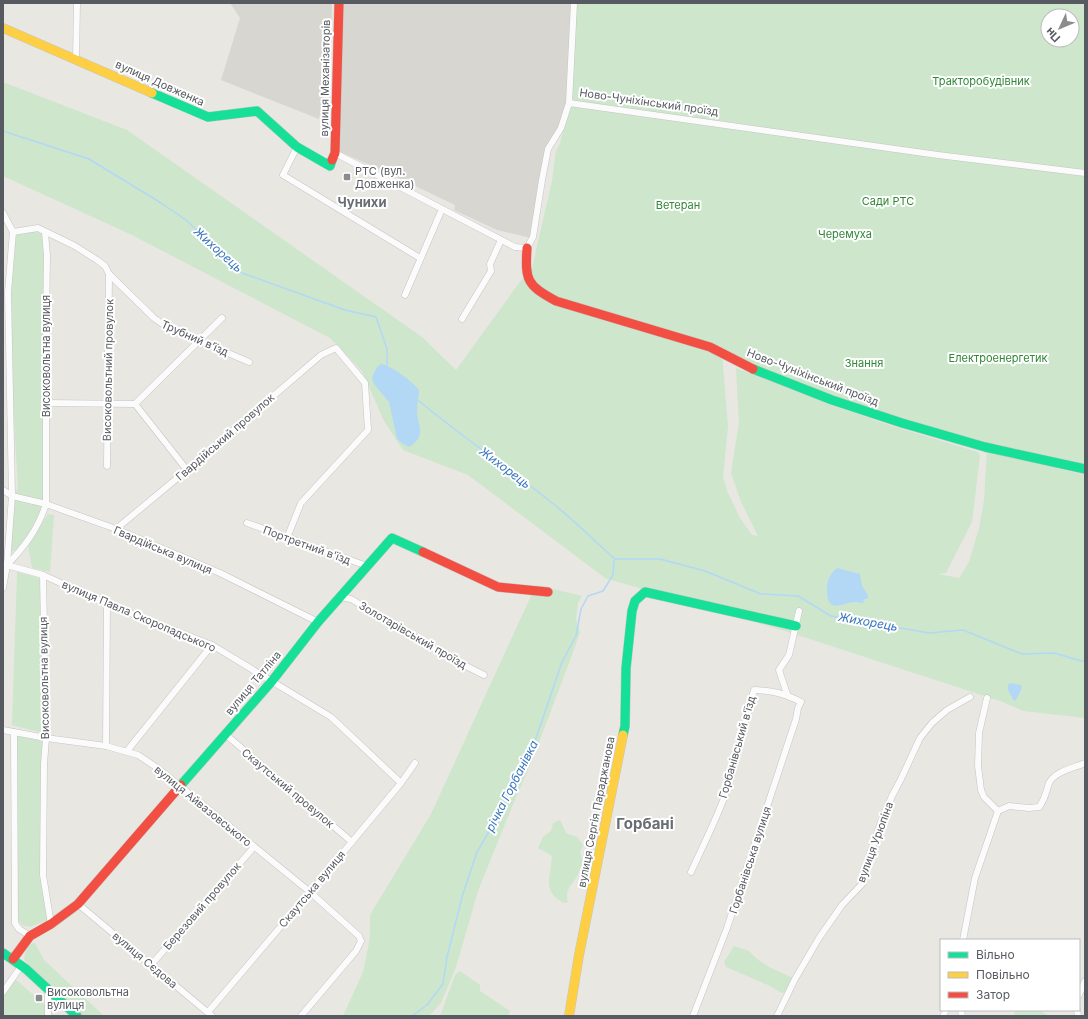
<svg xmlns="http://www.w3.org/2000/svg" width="1088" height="1019" font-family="Inter,sans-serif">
	<rect width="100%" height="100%" fill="#e8e7e2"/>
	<!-- industrial -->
	<g fill="#d8d6d1">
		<polygon points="230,3 332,3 331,66 319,119 221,80 240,18"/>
		<polygon points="342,3 572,3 568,103 560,127 551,138 531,238 497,230 454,210 455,205 388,173 338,151"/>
	</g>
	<!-- green -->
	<g fill="#cee6cb" fill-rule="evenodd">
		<path d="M577,3h508v466l-182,-45v-8l-1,7 -180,-69 6,72 -5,51 5,16 12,25 12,17 6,1 -17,-34 -10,-29 8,-50 -3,-55 89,35 64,22 89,27 2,3 -8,67 -26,51 -8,1 21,4 10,-16 10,-34 5,-28 3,-49 98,24v243l-61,-7 -24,-10 -218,-71 -177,-52 -137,-103 -65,-25 -19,-29 -22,-50 -32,-33 -198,-103 -129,-59v-94l124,48 295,207 34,33 63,-87 7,-8v-2l6,-5 20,-87 4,-30 4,-7 9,-41zM1048,16h24v24h-24z"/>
		<polygon points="33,231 44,235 45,505 39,520 21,547 11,552 15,494 18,488 13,402 11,296 14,238 19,232"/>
		<polygon points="48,514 54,515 50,572 32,568 28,546"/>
		<polygon points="17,572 37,577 41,581 43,733 12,725"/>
		<polygon points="536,585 582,596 578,603 576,619 580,632 571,658 531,763 511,809 478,891 456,967 441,1003 430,1015 428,1016 343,1016 363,972 370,938 370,915 431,814"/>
		<polygon points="17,734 43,740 41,875 48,920 30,927 22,925 18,919"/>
		<path d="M560,820l6,13 11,4 6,8 -3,7 2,7 9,6 -3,3 -7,-1c-2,3 -2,6 -4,9 -6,11 -12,12 -9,26l-4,1c-23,-12 -13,-26 -12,-47l-14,-8 5,-11 8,-6 2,-8z"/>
		<polygon points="35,943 44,960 104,1016 83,1016 24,960 25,953 30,944"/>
		<polygon points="734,946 749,951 757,959 769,967 793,978 786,992 782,993 768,985 726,967 724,962"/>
		<polygon points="460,971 480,985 480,991 510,1011 508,1016 499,1015 496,1016 440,1016 455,975"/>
		<polygon points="14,978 46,1006 46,1016 3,1016 3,994"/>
		<polygon points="1015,1010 1039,1010 1049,1016 1014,1016"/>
	</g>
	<!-- water -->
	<g fill="#b2d8f6">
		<path d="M381,364c11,2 31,17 38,26 0,7 -2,13 -2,20 0,16 11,25 -8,37l-6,-3 -6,-5 -8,-37 -15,-18 -2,-7 5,-10z"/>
		<path d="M837,568l23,6 2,12 6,9v3l-5,2 1,2 -2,1c-2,0 -4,-1 -6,-1 -12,-1 -29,15 -29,-13 0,-9 3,-15 10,-21z"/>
		<polygon points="1011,683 1021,685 1022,688 1016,700 1014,701 1008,690 1008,685"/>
	</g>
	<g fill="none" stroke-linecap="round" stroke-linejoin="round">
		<!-- stream -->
		<g stroke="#b2d8f6" stroke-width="1.5">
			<polyline points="3,131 89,159 161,203 186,220 242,273 345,310 376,317 387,349 387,366"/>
			<path d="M419,401c42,35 88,66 132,101 22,17 42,38 64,57h45l45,12 56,23 37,2 33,20 98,17 34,-3 59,24 32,-1 31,9"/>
			<polyline points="412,1016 427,1005 443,984 447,957 462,897 477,852 501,811 533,747 562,662 576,636 581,609 588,596 603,591 613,575 614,560"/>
		</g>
		<defs>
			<g id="street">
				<polyline points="76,59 77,3"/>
				<polyline points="569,103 938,155 1085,173"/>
				<polyline points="297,147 283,175 420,258"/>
				<polyline points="335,153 515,247 527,248 533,237 542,180 548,149 561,128 569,103 574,3"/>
				<polyline points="3,213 13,232"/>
				<polyline points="13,232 38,228 75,246 97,260 105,266 109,274 154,318 167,327 249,362"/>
				<polyline points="405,295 442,209"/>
				<polyline points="462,319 491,271 490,264 501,240"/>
				<polyline points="46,403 135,404 187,470"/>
				<polyline points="135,404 222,318"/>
				<polyline points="107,466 109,274"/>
				<polyline points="3,490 12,496 46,504 116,529 220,573 318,622"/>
				<polyline points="247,523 367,566"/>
				<polyline points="116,529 187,470 321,355 336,348 365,383 368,430 301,503 287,538"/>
				<polyline points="3,564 43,575 107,604 212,645 331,717 401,783"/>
				<path d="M7,565c18,-19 31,-36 39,-61v-179l1,-70 -2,-22"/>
				<polyline points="43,575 46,738 44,764 43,875 51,924"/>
				<polyline points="3,588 7,565 12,496 8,292 13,232"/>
				<polyline points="341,597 351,599 446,656 484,675"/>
				<polyline points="787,694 779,670 789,655 799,611"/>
				<polyline points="987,698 979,733 978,766 981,790 984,797 998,811"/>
				<polyline points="3,730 46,738 106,746 138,755 156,767 180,786 310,892 359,936 361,941 356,951 301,1016"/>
				<polyline points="14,732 15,923 19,929 30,936"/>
				<polyline points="225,734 352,842"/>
				<polyline points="106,746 107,604"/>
				<polyline points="127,751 212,645"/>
				<path d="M691,872c12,-26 25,-52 35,-79 11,-33 18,-69 28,-103 18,1 30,3 47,12l-3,6 -2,11 -69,209 -34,88"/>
				<polyline points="78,904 212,1016"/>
				<path d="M963,940l12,-62 23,-67 11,-5 20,2 10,-1c6,-7 7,-15 10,-24 6,-12 25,-15 36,-20"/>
				<polyline points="151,965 254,847"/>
				<polyline points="48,988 48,1016"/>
				<polyline points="3,992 22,965"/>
				<polyline points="1079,995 1085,981"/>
				<polyline points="961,1010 962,1016"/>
				<polyline points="1077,1010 1078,1016"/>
				<polyline points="208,1012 310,892 401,783 415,763"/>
				<polyline points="777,1016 795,979 819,938 842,905 863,883 869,857 881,822 892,796 901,779 920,738 932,723 947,710 970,697"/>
				<polyline points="943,1016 946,1010"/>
			</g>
			<g id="fast">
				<polyline points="152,93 208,117 257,111 297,147 330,166 332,160"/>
				<polyline points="753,369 832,400 902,423 985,447 1085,469"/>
				<polyline points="623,735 625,726 626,668 632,611 635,601 645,592 796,626"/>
				<polyline points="181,785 272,681 318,622 392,538 423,552"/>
				<polyline points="3,953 26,969 77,1016"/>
			</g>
			<g id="slow">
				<polyline points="3,28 152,93"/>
				<polyline points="569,1016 579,955 623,735"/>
			</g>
			<g id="jam">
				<polyline points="332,160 335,153 339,3"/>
				<path d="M527,248c-2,33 0,37 29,53l154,46 43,22"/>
				<polyline points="423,552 498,587 548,592"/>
				<polyline points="13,959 30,936 51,924 78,904 181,785"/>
			</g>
		</defs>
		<!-- street casing -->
		<use href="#street" stroke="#c4c5c4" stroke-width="7"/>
		<!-- fast casing -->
		<use href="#fast" stroke="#c5c6c5" stroke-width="10"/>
		<!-- slow casing -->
		<use href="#slow" stroke="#c5c6c5" stroke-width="10"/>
		<!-- jam casing -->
		<use href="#jam" stroke="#c5c6c5" stroke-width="10"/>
		<!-- street -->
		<use href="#street" stroke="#fcfbfb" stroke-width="6"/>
		<!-- fast -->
		<use href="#fast" stroke="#16e098" stroke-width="9"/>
		<!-- slow -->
		<use href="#slow" stroke="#ffcf43" stroke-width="9"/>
		<!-- jam -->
		<use href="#jam" stroke="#f24e42" stroke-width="9"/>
	</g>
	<!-- markers -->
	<g fill="#8a8c8e" stroke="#fff" stroke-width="1.5">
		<rect x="343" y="173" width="8" height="8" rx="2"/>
		<rect x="35" y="994" width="8" height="8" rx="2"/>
	</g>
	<g text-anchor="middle" stroke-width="4" stroke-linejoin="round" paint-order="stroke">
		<!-- street labels -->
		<g font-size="11" fill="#575b61" stroke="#fff">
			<text transform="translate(325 78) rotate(-89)" y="4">вулиця Механізаторів</text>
			<text transform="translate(160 83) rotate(24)" y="4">вулиця Довженка</text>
			<text transform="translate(649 102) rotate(8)" y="4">Ново-Чуніхінський проїзд</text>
			<text transform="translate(195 338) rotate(24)" y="4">Трубний в’їзд</text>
			<text transform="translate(46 356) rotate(-90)" y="4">Високовольтна вулиця</text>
			<text transform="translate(108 370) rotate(-89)" y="4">Високовольтний провулок</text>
			<text transform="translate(813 377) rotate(21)" y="4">Ново-Чуніхінський проїзд</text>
			<text transform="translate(225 437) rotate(-41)" y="4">Гвардійський провулок</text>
			<text transform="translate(307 545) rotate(20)" y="4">Портретний в'їзд</text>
			<text transform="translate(163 550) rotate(23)" y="4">Гвардійська вулиця</text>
			<text transform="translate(139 616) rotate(23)" y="4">вулиця Павла Скоропадського</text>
			<text transform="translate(413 635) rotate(30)" y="4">Золотарівський проїзд</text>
			<text transform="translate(44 678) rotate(-91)" y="4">Високовольтна вулиця</text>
			<text transform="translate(253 683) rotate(-50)" y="4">вулиця Татліна</text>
			<text transform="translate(737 747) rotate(-74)" y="4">Горбанівський в'їзд</text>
			<text transform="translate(288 788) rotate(40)" y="4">Скаутський провулок</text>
			<text transform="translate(203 806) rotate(39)" y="4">вулиця Айвазовського</text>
			<text transform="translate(596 812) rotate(-79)" y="4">вулиця Сергія Параджанова</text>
			<text transform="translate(875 842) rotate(-70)" y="4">вулиця Урюпіна</text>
			<text transform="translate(750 860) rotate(-72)" y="4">Горбанівська вулиця</text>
			<text transform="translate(312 889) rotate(-50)" y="4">Скаутська вулиця</text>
			<text transform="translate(202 906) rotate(-49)" y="4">Березовий провулок</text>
			<text transform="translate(145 960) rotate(40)" y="4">вулиця Сєдова</text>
		</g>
		<!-- park labels -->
		<g font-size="11" fill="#308736" stroke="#fff">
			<text x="981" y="85">Тракторобудівник</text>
			<text x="888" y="205">Сади РТС</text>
			<text x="678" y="209">Ветеран</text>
			<text x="845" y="238">Черемуха</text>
			<text x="998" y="362">Електроенергетик</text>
			<text x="864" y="367">Знання</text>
		</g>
		<!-- poi labels -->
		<g font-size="11" fill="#575b61" stroke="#fff" text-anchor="start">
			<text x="355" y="175">РТС (вул.<tspan x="355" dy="13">Довженка)</tspan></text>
			<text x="47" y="996">Високовольтна<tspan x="47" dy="13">вулиця</tspan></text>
		</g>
		<!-- water labels -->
		<g font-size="12" font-style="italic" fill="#3776be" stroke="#fff">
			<text transform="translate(218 250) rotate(42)" y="4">Жихорець</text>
			<text transform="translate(505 468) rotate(37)" y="4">Жихорець</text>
			<text transform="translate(868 622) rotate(10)" y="4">Жихорець</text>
			<text transform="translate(512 786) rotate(-63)" y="4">річка Горбанівка</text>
		</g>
		<!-- quarter labels -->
		<g font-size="13" font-weight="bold" fill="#686d73" stroke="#fff">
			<text x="362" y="207">Чунихи</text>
		</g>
		<!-- district labels -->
		<g font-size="15" font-weight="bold" fill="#686d73" stroke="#fff">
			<text x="645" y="829">Горбані</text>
		</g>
	</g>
	<!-- border -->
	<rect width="1088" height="1019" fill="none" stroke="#575b61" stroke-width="8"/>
	<!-- legend -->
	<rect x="940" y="939" width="140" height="72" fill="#ffffff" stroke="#bcbdc0"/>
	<rect x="948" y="952" width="20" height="6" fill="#16e098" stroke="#bcbdc0"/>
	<text x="976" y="959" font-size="12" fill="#575b61">Вільно</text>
	<rect x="948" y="972" width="20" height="6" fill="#ffcf43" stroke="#bcbdc0"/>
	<text x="976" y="979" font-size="12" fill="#575b61">Повільно</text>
	<rect x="948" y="992" width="20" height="6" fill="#f24e42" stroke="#bcbdc0"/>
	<text x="976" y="999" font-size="12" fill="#575b61">Затор</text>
	<!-- north arrow -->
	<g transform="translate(1060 28) rotate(226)"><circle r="19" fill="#ffffff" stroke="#bcbdc0"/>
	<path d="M0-3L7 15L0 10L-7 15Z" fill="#8a8c8e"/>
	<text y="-6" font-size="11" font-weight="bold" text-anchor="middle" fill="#575b61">Пн</text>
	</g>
</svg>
